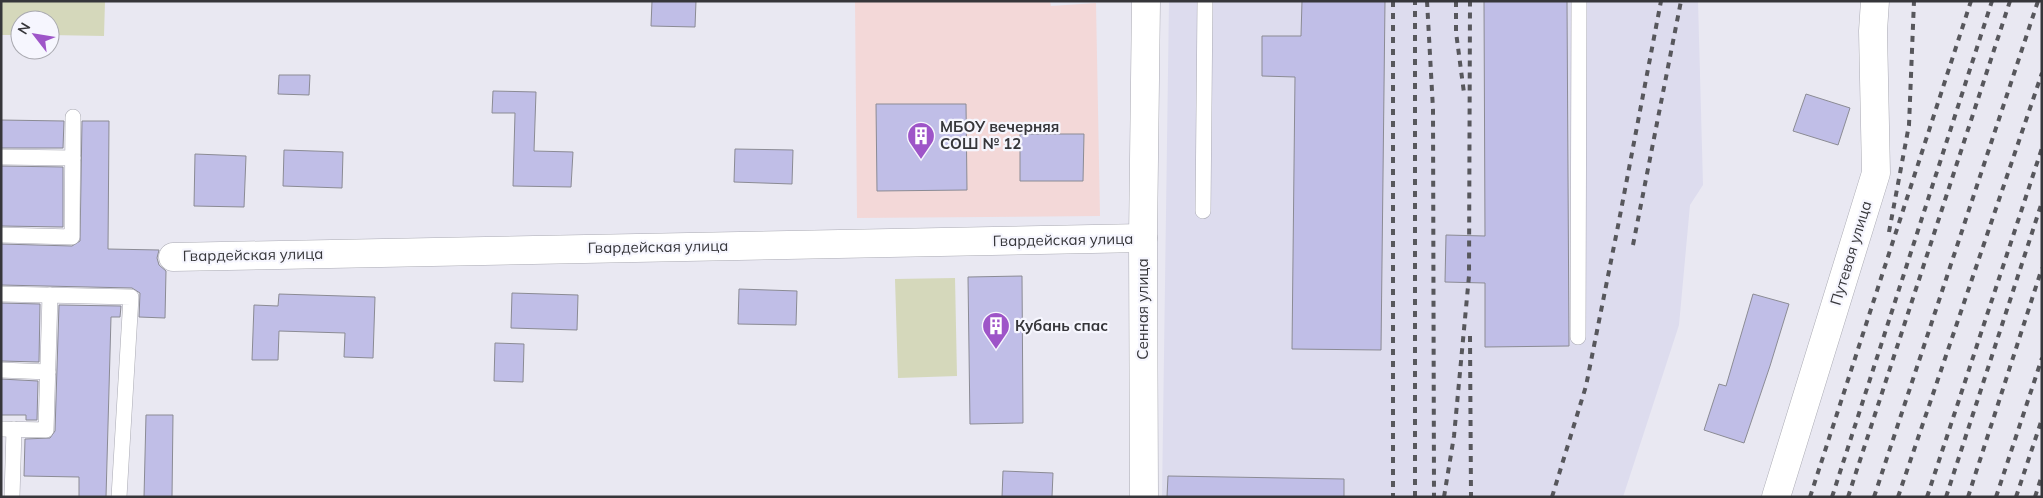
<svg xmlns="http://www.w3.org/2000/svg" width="2043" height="498" font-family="Mulish,sans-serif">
	<rect width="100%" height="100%" fill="#e9e8f2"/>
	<!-- built -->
	<polygon fill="#dddcee" points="1169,1 1698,1 1703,185 1690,205 1679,325 1623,497 1162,497"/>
	<!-- education -->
	<polygon fill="#f3d8d8" points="855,1 1050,1 1051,6 1096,3 1100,216 857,218"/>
	<!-- green -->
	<g fill="#d5d8bb">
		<polygon points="1,1 105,1 104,36 50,35 50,20 20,20 20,35 1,35"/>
		<polygon points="955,278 957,376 898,378 895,279"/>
	</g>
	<!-- building -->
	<g fill="#c0bee7" stroke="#8b8b94">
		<polygon points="652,1 696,1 695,27 651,26"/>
		<polygon points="1302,1 1385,1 1381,350 1292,349 1295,77 1262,76 1262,36 1301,36"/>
		<polygon points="1484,1 1567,1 1569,346 1485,347 1485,283 1445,282 1446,235 1485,236"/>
		<polygon points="279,75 310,75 309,95 278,94"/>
		<polygon points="493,91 536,92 534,151 573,152 571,187 513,186 515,113 492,113"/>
		<polygon points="1806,94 1850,108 1838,145 1793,131"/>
		<polygon points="876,104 966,104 967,190 877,191"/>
		<polygon points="1,120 64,121 63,148 1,148"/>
		<polygon points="82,121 109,121 108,249 159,250 157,258 159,265 166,271 165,318 139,317 140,293 132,288 1,285 1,244 72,246 80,241"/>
		<polygon points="1020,134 1084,134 1083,181 1020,181"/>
		<polygon points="735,149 793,150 792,184 734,182"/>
		<polygon points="284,150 343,152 342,188 283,186"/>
		<polygon points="195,154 246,156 244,207 194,206"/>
		<polygon points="1,166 63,167 63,227 1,226"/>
		<polygon points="1022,276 1023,423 970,424 968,277"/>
		<polygon points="739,289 797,291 796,325 738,324"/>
		<polygon points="512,293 578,295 577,330 511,328"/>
		<polygon points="279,294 375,297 373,358 344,357 345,333 279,331 278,360 252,360 254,305 278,306"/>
		<polygon points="1753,294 1789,304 1770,366 1744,443 1704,430 1719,384 1726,386"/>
		<polygon points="1,303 40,304 39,362 1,361"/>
		<polygon points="59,305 121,306 120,317 111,317 106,497 79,497 79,477 24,476 25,439 50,438 55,431"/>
		<polygon points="495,343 524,344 523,382 494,381"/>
		<polygon points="1,379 38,381 37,420 26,420 26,415 1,415"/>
		<polygon points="146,415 173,415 172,497 144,497"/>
		<polygon points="1003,471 1053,473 1052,497 1002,497"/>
		<polygon points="1168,476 1344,479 1344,497 1167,497"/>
	</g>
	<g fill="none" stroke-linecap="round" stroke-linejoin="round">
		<defs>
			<g id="lane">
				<polyline points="1,157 73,158"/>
				<polyline points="1203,211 1205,1"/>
				<polyline points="1,235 72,237 73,117"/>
				<polyline points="1,294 131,297 119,497"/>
				<polyline points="1578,337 1579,1"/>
				<polyline points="1,370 48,372"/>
				<polyline points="1,429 46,430 50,295"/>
				<polyline points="12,497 14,429"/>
			</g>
			<g id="street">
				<polyline points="173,257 1143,238"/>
				<polyline points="1144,497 1143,238 1146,1"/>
				<polyline points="1776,497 1876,173 1873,31 1875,1"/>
			</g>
		</defs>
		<!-- lane casing -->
		<use href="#lane" stroke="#aaaab3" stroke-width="16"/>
		<!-- street casing -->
		<use href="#street" stroke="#aaaab3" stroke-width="29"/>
		<!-- lane -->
		<use href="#lane" stroke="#fff" stroke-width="15"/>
		<!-- street -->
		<use href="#street" stroke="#fff" stroke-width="28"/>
		<!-- rail -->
		<g stroke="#57575c" stroke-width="4" stroke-dasharray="6 6" stroke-linecap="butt">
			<polyline points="1393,1 1393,497"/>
			<polyline points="1427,1 1433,109 1434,497"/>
			<polyline points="1456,1 1456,32 1464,93"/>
			<polyline points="1889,232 1909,125 1914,1"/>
			<polyline points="1633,245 1681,1"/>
			<polyline points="1470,336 1471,497"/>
			<polyline points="1415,497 1415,1"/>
			<polyline points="1444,497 1454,436 1469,276 1470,1"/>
			<polyline points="1552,497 1586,386 1618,226 1661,1"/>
			<polyline points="1810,497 1971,1"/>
			<polyline points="1832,497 1992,1"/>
			<polyline points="1848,497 2010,1"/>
			<polyline points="1874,497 2038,1"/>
			<polyline points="1898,497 2042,73"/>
			<polyline points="1927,497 2042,148"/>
			<polyline points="1946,497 2042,202"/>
			<polyline points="1968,497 2042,268"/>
			<polyline points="1996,497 2042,358"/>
			<polyline points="2016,497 2042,419"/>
			<polyline points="2035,497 2042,475"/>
		</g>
	</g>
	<!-- icons -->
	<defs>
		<symbol id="building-pin" viewBox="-11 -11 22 30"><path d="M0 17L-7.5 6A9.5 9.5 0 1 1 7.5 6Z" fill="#9e55c8" stroke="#f6f6fe"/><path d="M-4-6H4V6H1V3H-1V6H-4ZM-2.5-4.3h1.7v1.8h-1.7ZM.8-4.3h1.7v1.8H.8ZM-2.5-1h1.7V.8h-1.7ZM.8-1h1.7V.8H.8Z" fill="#fff"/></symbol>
	</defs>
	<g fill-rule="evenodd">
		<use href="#building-pin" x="905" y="120" width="32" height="43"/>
		<use href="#building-pin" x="980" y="310" width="32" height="43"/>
	</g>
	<g text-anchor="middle" stroke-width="4.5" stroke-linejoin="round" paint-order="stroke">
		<!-- poi labels -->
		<g font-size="15" font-weight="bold" fill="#36363a" stroke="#f6f6fe" text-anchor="start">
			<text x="940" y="132">МБОУ вечерняя<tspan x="940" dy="17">СОШ № 12</tspan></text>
			<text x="1015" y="331">Кубань спас</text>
		</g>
		<!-- street labels -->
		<g font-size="15" fill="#36363a" stroke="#f6f6fe">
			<text transform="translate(1063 240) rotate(-1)" y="5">Гвардейская улица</text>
			<text transform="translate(658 247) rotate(-1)" y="5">Гвардейская улица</text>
			<text transform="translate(1851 253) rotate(-73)" y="5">Путевая улица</text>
			<text transform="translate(253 255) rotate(-1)" y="5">Гвардейская улица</text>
			<text transform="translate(1143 309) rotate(-90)" y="5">Сенная улица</text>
		</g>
	</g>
	<!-- border -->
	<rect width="2043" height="498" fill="none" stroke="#36363a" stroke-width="5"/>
	<!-- north arrow -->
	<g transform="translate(35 35) rotate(301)"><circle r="24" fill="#f6f6fe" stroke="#a9a9b0"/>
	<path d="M0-4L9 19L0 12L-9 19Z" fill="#9e55c8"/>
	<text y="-8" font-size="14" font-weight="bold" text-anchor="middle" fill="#36363a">N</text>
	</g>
</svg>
